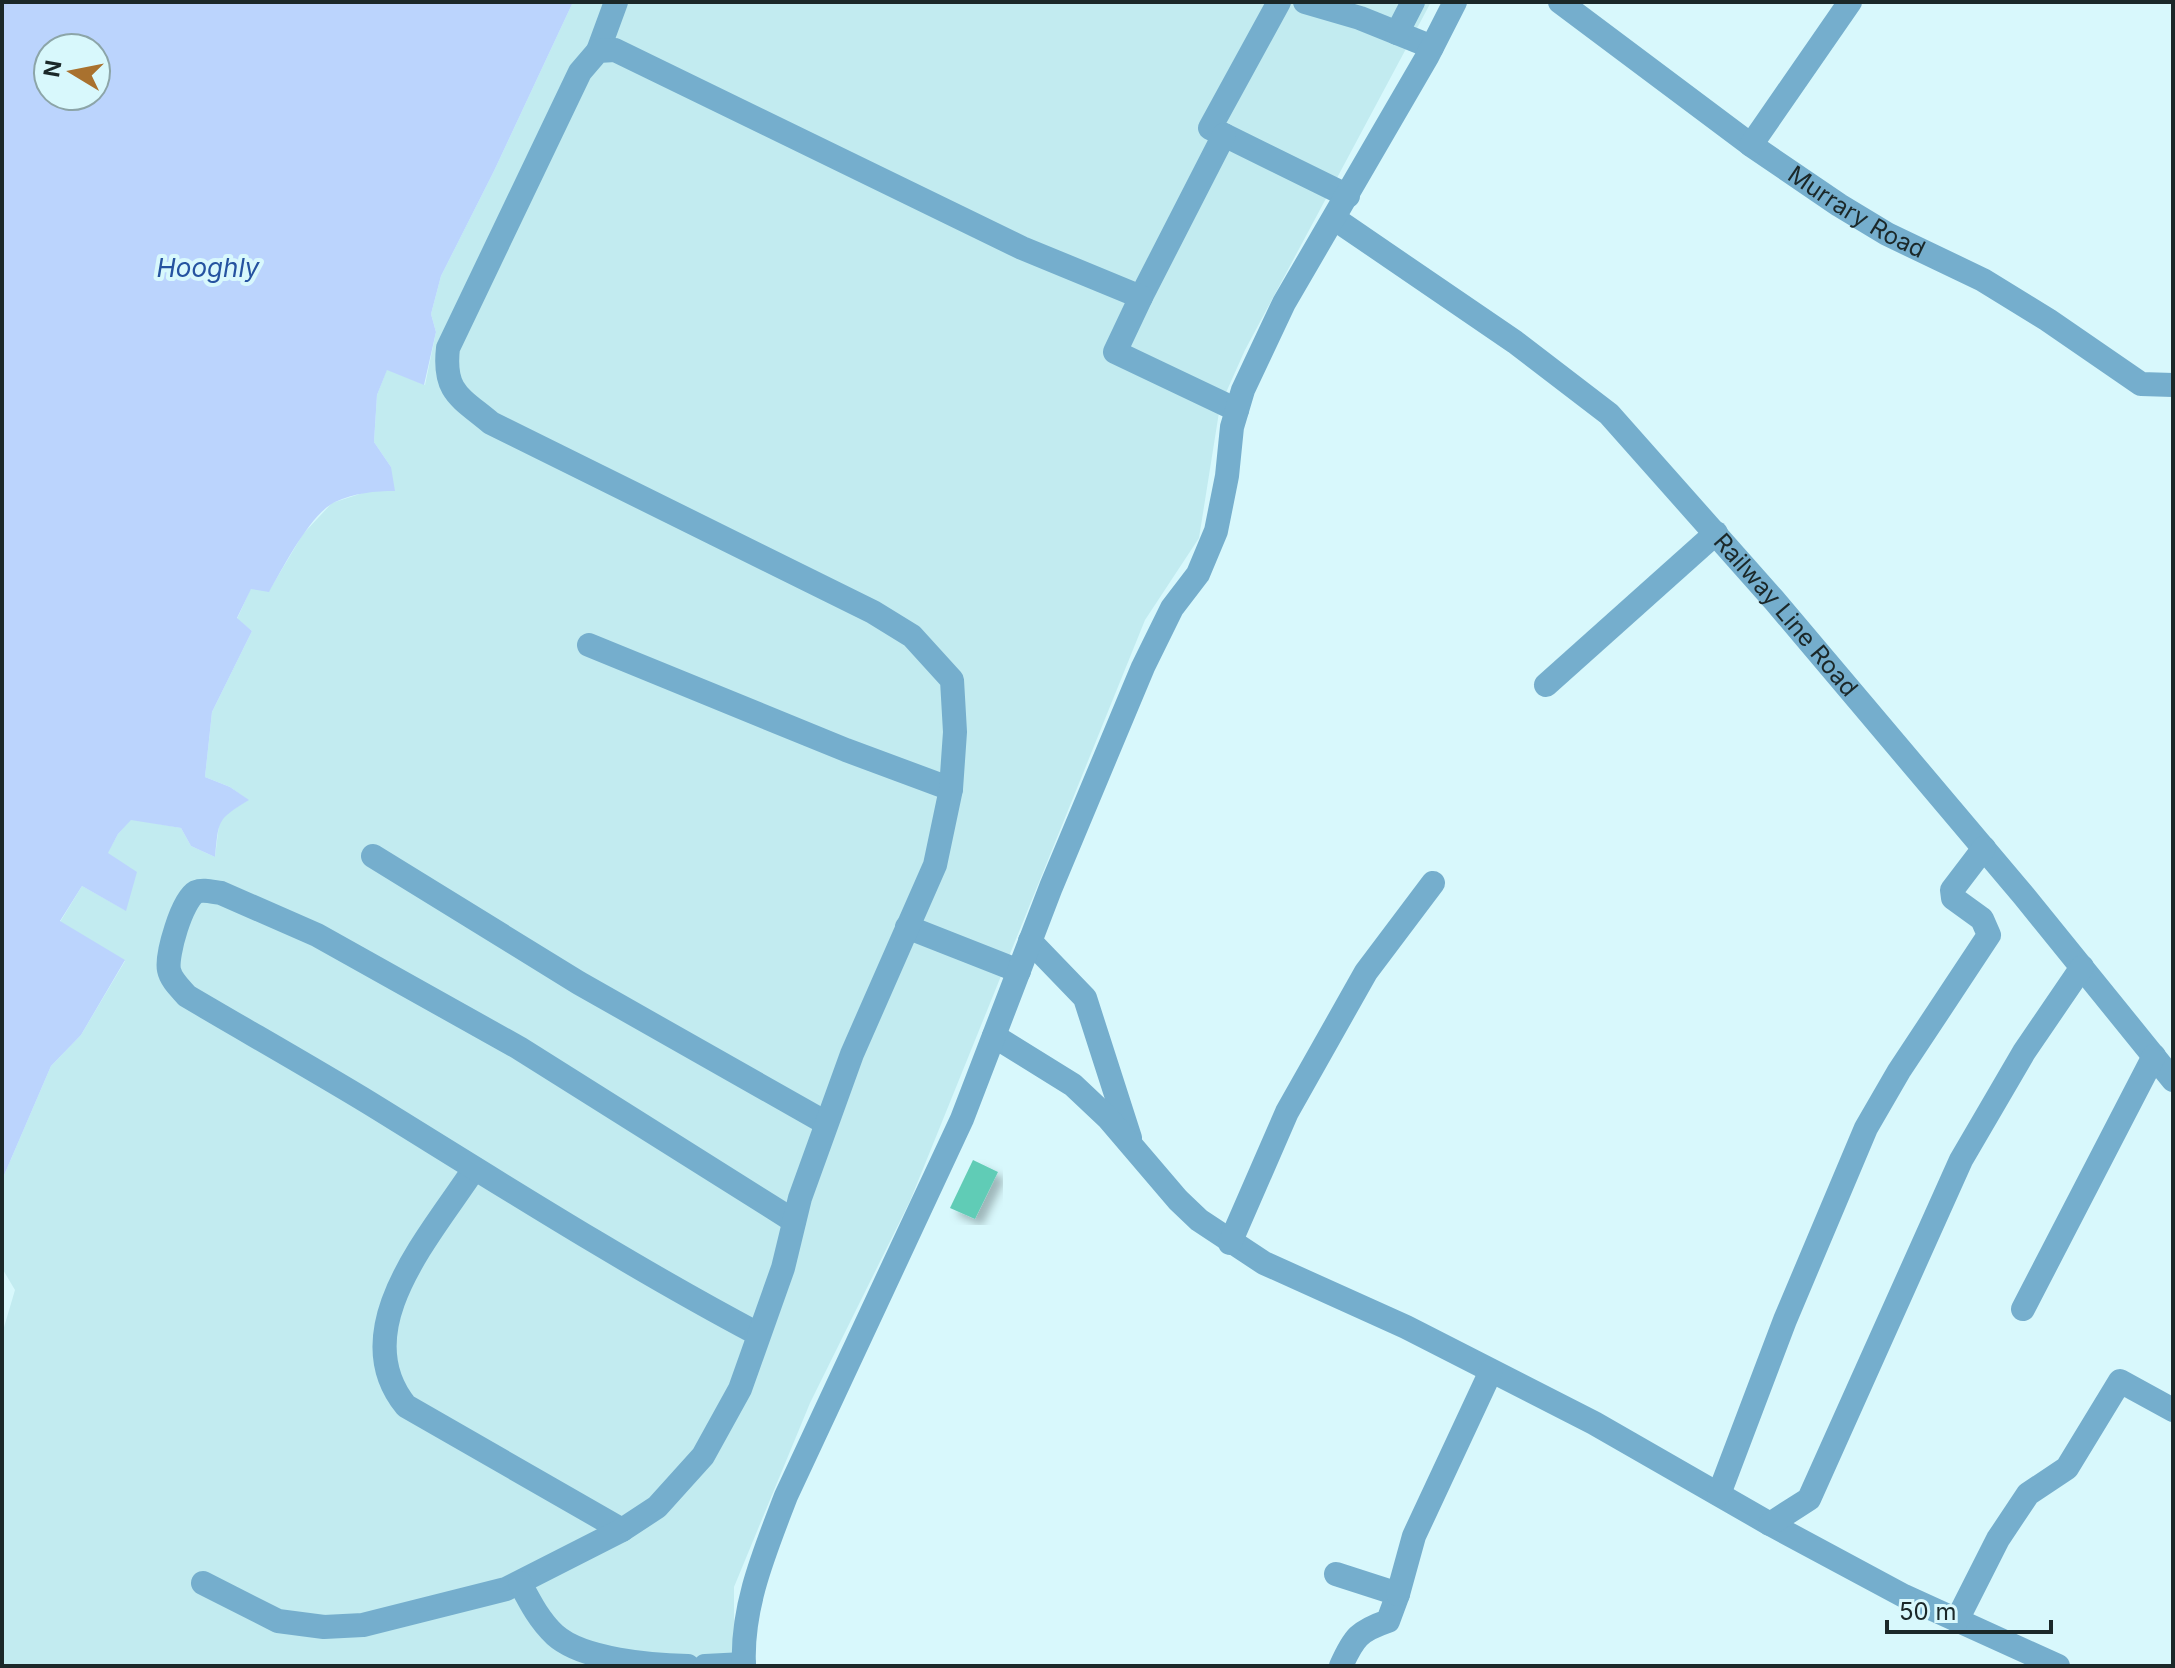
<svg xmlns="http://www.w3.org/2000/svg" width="2175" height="1668" font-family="Inter,sans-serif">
	<defs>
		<filter id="shadow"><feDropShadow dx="7" dy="7" stdDeviation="4" flood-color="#0004"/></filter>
	</defs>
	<rect width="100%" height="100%" fill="#d8f8fc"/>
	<!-- built -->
	<polygon fill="#c2ebf0" points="573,2 1431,2 1245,350 1220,406 1199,538 1145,620 910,1201 810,1403 734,1587 734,1666 2,1666 2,1334 15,1290 2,1268 2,1180 51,1066 81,1035 125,961 60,922 82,886 125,910 107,854 118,834 131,819 181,828 191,846 215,857 219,825 223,816 248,800 230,787 205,777 212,712 252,631 237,619 251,588 269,591 303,534 332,503 369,491 391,467 374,442 377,395 387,369 425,385 436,332 431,314 441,276 494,171"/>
	<!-- water -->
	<path fill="#bbd4fd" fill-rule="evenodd" d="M2,2h571l-79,169 -53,105 -10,38 5,18 -12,53 -37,-15 -10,25 -3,47 17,25 4,24c-20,0 -41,2 -60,11 -25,12 -52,66 -66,90l-18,-3 -14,29 15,13 -40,81 -7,65 25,10 19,13c-33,20 -30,20 -34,57l-24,-11 -10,-18 -50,-8 -13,14 -10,19 29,19 -11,39 -44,-25 -22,35 65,39 -44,75 -30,31 -49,114zM48,48h48v48h-48z"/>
	<!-- building -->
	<polygon fill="#61ccb6" filter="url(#shadow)" points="973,1160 998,1172 975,1219 950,1208"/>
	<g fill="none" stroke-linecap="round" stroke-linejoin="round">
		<!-- minor -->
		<g stroke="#75aecd" stroke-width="24">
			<polyline points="1279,2 1210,128 1348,196"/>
			<polyline points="1305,2 1360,18 1432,47"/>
			<path id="s1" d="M1560,2l191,143 88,60 48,29 96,46 65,40 93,64 32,1"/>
			<polyline points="1397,33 1413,2"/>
			<polyline points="598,51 616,2"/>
			<polyline points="1751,145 1850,2"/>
			<path id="s2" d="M1335,219l180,123 94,72 165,186 250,296 149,184"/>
			<polyline points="1141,297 1224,135"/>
			<polyline points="589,645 846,750 951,789"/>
			<polyline points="1546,685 1716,533"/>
			<polyline points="373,856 579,983 826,1123"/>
			<polyline points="907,927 1019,971"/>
			<polyline points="1030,941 1085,998 1130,1138"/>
			<polyline points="994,1036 1073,1085 1108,1118 1178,1200 1199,1220 1264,1263 1406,1327 1594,1423 1770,1524 1904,1596 2058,1666"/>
			<path d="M474,1169c-43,66 -130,161 -68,237l216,124"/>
			<polyline points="1230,1243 1287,1112 1366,972 1433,883"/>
			<polyline points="2023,1309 2154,1056"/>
			<path d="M758,1334c-132,-70 -259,-151 -387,-230 -61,-37 -123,-72 -184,-108 -7,-8 -16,-16 -18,-26 -3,-15 13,-70 27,-78 7,-3 17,0 25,1l96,42 202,113 275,173"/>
			<polyline points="1719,1494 1785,1320 1866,1128 1899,1071 1989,935 1982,919 1953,898 1952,890 1984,848"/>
			<polyline points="1770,1524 1809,1499 1961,1160 2024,1052 2082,967"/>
			<path d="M1336,1574l62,20 -10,27c-29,10 -34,16 -47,45"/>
			<path d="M203,1583l75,38 46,6 39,-2 143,-36 116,-59 35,-23 46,-51 37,-67 43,-121 17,-70 52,-144 83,-189 16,-76 4,-57 -3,-52 -40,-44 -39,-24 -382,-189c-31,-26 -48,-31 -43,-75l132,-276 18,-21 17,-1 407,198 119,49 -26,55 122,58"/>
			<path d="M520,1583c10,19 19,37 35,52 28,25 97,30 133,31"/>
			<polyline points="1398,1594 1414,1536 1491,1371"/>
			<polyline points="1957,1620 1998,1539 2028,1494 2067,1468 2120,1381 2173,1410"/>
			<polyline points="705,1666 744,1664"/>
			<path d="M744,1666c-3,-59 21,-115 42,-170l176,-377 89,-232 92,-220 29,-59 26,-34 18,-43 11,-55 5,-49 11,-37 41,-87 143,-246 28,-55"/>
		</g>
	</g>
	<g text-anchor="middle" stroke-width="8" stroke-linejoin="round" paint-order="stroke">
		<!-- street labels -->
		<g font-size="24" fill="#1b2829" stroke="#d8f8fc">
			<text dy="8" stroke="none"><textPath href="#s1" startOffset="364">Murrary Road</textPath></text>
			<text dy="8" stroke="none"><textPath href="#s2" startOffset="604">Railway Line Road</textPath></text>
		</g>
		<!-- water labels -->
		<g font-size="26" font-style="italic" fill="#2553a0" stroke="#d8f8fc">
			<text x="208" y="277">Hooghly</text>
		</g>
	</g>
	<!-- border -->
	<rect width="2175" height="1668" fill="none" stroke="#1b2829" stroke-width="8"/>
	<!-- north arrow -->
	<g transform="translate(72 72) rotate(280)"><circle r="38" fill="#d8f8fc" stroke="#8ca5a8" stroke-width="2"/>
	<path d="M0-6L14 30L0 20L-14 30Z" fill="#a9712e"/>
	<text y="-12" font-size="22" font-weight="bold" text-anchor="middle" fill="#1b2829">N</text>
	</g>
	<!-- scale -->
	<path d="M1887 1620v12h164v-12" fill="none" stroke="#1b2829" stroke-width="4"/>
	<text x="1899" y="1620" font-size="24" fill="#1b2829" stroke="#d8f8fc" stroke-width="6" paint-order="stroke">50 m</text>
</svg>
